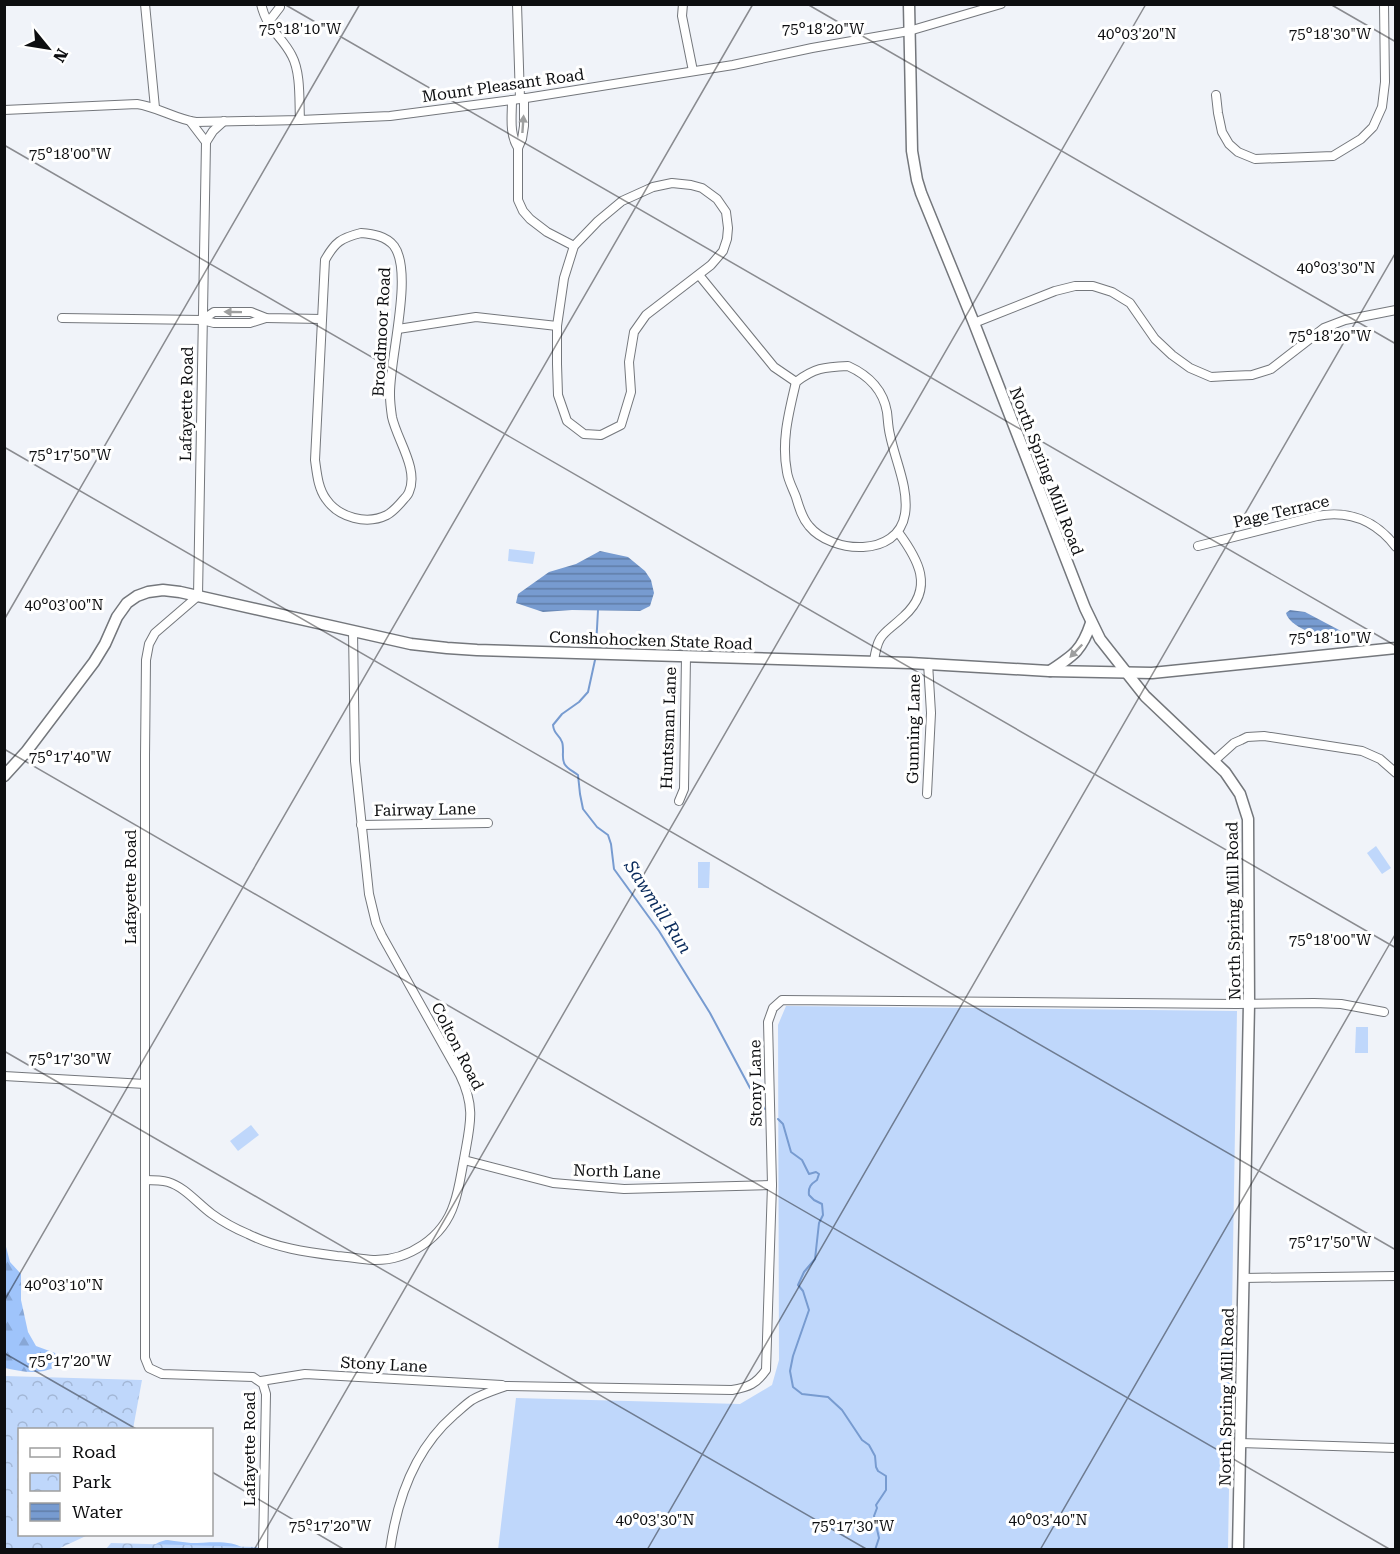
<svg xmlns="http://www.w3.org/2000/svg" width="1400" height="1554" font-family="'Roboto Serif',serif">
	<defs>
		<pattern id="forest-firs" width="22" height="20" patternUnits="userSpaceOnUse" patternTransform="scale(1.5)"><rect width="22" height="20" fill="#9fc4fb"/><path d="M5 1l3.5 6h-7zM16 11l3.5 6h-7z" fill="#88a7d6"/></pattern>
		<pattern id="park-crowns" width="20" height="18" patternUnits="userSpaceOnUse" patternTransform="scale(1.5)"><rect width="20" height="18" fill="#bfd7fb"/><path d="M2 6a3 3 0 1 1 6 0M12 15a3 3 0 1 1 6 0" fill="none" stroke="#a3b7d6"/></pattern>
		<pattern id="water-rules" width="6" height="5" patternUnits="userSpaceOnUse" patternTransform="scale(1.5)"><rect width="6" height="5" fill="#779bd0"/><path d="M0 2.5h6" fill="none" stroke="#607da7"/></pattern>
	</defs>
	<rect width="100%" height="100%" fill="#f0f3f9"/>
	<!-- green -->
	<g fill="#bfd7fb">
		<polygon points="509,549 535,552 533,564 508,561"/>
		<polygon points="1376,846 1391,868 1382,874 1367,853"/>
		<polygon points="698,862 710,862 709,888 698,888"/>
		<polygon points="786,1006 1237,1011 1228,1549 498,1550 516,1398 740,1404 772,1385 779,1360 778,1025"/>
		<polygon points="1356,1027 1368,1027 1368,1053 1355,1053"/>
		<polygon points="251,1125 259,1135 238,1151 230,1141"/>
	</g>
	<!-- forest -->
	<g fill="url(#forest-firs)">
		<path d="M5,1243l5,19 11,12v26l7,32 8,14 19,7 3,6 -2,8c-18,8 -33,5 -51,1z"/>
		<path d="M166,1540c8,1 17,2 25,3 17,0 40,-4 54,6l-93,1c2,-7 7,-8 14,-10z"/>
	</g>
	<!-- park -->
	<g fill="url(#park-crowns)">
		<polygon points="5,1376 142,1380 133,1429 20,1430 20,1534 88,1535 58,1549 5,1549"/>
		<polygon points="111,1543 258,1547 257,1549 106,1549"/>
	</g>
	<!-- water -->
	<g fill="url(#water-rules)">
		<polygon points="600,551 628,557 645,571 651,580 654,593 650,606 640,611 572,610 543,612 516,603 518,594 549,572 576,564"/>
		<path d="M1290,610l15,2 36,19 1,4c-12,7 -52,-6 -56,-22z"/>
	</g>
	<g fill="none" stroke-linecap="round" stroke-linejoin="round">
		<!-- stream -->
		<g stroke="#779bd0" stroke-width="2">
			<polyline points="596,647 598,610"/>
			<path d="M595,660l-7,32 -9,10 -17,12 -9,11c1,10 6,9 9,17 1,2 1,8 1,10 -1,15 4,15 15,23l2,19 3,15 14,18 11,8 3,9 3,25 45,62 51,82 40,75 15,21"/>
			<path d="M778,1119l5,5 8,28 11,8 7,14 7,-2 3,2 -2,6c-6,4 -9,7 -8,15l5,5 8,4 1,11 -4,8 -4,36 -11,13 -6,13 5,6 6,19 -16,46 -3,15 3,16 9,7 26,3 14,13 20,30 7,5 6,11 1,11 2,4 8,5v14l-10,15 1,3 -3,8 5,22 -4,12"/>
		</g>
		<defs>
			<g id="minor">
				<polyline points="145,4 155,108"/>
				<path d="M261,4c6,26 21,32 31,52 9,17 7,45 8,64"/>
				<polyline points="517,4 520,99"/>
				<polyline points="683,4 682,16 693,71"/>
				<polyline points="267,24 280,7 279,4"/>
				<polyline points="1216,95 1218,113 1222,132 1229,144 1238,152 1255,159 1333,156 1361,139 1373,127 1382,107 1385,82 1384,4"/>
				<polyline points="524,98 524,126 522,139 518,148 518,200 523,211 530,219 547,232 574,246"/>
				<path d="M512,100c0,17 -3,33 6,48"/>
				<path d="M4,110l133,-6c21,3 38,15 59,18l104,-2 90,-4 130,-17 213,-34 79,-17 97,-17 92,-27"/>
				<polyline points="190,121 206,142"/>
				<polyline points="224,121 213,131 206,142 198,596 155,633 149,644 146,660 145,755 145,1358 149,1368 162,1374 253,1377 263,1384 266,1394 263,1550"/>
				<polygon points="672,183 691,185 702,188 717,199 726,212 728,228 727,239 723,251 711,265 646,315 634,332 629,362 631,392 621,425 601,435 584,434 567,421 558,395 557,364 557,326 564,278 574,246 598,221 622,201 653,187"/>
				<path d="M361,233c12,1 25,3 33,13 20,27 -5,114 -4,149 0,7 1,15 2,22 5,23 27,52 17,75 -1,3 -3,5 -5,7 -5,6 -10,12 -17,16 -20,10 -48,3 -61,-16 -8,-11 -9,-25 -11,-39l10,-200c10,-18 16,-22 36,-27z"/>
				<polyline points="699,275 774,367 796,382"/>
				<polyline points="62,318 202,320 214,323 250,323 266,318"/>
				<polyline points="202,320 214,312 251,312 266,318 322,319"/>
				<polyline points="974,323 1055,291 1075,286 1093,286 1112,292 1130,303 1155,339 1172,355 1190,368 1211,377 1228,376 1252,375 1271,369 1324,328 1345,320 1396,310"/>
				<polyline points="398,329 476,317 557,326"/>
				<path d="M848,366c20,9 35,23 39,46 1,8 1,15 3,23 5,25 19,53 15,79 -7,44 -73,40 -96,12 -7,-8 -10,-19 -13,-29 -3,-8 -8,-17 -9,-25 -6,-31 2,-60 9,-90 18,-14 28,-15 52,-16z"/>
				<path d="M1198,546l119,-30c32,-6 59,5 79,31"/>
				<path d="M874,661c4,-29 10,-26 30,-45 31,-28 14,-57 -6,-84"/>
				<polyline points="1214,761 1234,743 1241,740 1247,737 1264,736 1362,751 1380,759 1396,773"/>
				<polyline points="927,794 931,713 928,663"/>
				<polyline points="679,801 684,789 686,656"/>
				<polyline points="361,825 488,823"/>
				<polyline points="4,1076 145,1084"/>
				<polyline points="464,1160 553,1183 624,1189 772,1185"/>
				<path d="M145,1180c7,0 16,0 23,2 17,5 30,22 44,32 11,8 24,15 36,20 28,14 58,18 89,22 12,1 24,3 36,4 35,1 70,-22 81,-56 5,-14 7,-30 10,-45 6,-34 12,-51 -4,-84l-78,-139 -6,-13 -7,-29 -14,-133 -2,-130"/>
				<polyline points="1243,1278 1396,1276"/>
				<polyline points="261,1381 305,1374 502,1385"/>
				<polyline points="1240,1443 1396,1448"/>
				<path d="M390,1550c7,-51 25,-101 64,-135 6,-5 12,-11 18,-15 10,-6 23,-10 34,-14l226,4c17,-3 24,-6 34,-20l6,-185 -4,-163 5,-14 9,-8 455,4 77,-1 27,1 43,8"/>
			</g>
			<polyline id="tertiary" points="1126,672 1145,696 1225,772 1240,794 1248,819 1249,1004 1238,1550"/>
			<g id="secondary">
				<polyline points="909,4 912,151 917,180 921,193 974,323 1085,608 1100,639 1126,672"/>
				<path d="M1050,671c24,-16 32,-21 41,-48"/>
				<polyline points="4,776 26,752 94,662 105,644 117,617 127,603 137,596 148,592 163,590 180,592 411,644 447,648 477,650 910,663 1049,671 1152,673 1396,648"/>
			</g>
		</defs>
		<!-- minor casing -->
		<use href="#minor" stroke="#74777c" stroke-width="10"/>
		<!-- tertiary casing -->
		<use href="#tertiary" stroke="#74777c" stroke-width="13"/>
		<!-- secondary casing -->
		<use href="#secondary" stroke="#74777c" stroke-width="13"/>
		<!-- minor -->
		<use href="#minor" stroke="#fff" stroke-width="8"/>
		<!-- tertiary -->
		<use href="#tertiary" stroke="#fff" stroke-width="10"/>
		<!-- secondary -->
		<use href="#secondary" stroke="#fff" stroke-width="10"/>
	</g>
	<!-- one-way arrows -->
	<defs><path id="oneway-solid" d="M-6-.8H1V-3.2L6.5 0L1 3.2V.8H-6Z" transform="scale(1.5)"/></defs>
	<g fill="#9e9f9f">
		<use href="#oneway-solid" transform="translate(523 124) rotate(-86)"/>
		<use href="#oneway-solid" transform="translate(233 312) rotate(-179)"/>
		<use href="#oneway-solid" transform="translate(1076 651) rotate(134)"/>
	</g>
	<!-- ticks -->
	<path fill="none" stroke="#0d0e10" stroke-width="1.5" stroke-opacity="0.45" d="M284,4l1112,642M807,4l589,340M1330,4l66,38M4,145l1392,803M4,447l1392,803M4,620l356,-616M4,749l1387,801M4,1051l864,499M4,1301l749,-1297M4,1353l134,77M212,1472l133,78M254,1550l892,-1546M647,1550l749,-1298M1040,1550l356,-617"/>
	<g text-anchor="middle" stroke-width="6" stroke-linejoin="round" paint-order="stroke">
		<!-- street labels -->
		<g font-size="16" fill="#0d0e10" stroke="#fff">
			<text transform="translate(503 85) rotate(-8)" y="6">Mount Pleasant Road</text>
			<text transform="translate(381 332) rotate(-87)" y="6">Broadmoor Road</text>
			<text transform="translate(186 404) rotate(-89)" y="6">Lafayette Road</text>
			<text transform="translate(1047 471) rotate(69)" y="6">North Spring Mill Road</text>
			<text transform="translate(1281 511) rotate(-13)" y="6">Page Terrace</text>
			<text transform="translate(651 640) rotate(2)" y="6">Conshohocken State Road</text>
			<text transform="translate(668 728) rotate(-88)" y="6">Huntsman Lane</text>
			<text transform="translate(913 729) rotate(-89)" y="6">Gunning Lane</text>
			<text transform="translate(425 809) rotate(-1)" y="6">Fairway Lane</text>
			<text transform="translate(130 887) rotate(-90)" y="6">Lafayette Road</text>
			<text transform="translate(1233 911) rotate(-91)" y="6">North Spring Mill Road</text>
			<text transform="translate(458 1046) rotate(63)" y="6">Colton Road</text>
			<text transform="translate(755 1083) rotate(-91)" y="6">Stony Lane</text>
			<text transform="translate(617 1171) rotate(2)" y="6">North Lane</text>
			<text transform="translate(384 1364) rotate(3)" y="6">Stony Lane</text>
			<text transform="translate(1226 1397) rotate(-89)" y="6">North Spring Mill Road</text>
			<text transform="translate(249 1449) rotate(-90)" y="6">Lafayette Road</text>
		</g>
		<!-- water labels -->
		<g font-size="18" font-style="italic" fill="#092a5b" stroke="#fff">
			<text transform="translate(658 907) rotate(57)" y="6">Sawmill Run</text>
		</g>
	</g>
	<g font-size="15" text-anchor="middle" fill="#0d0e10" stroke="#fff" stroke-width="6" stroke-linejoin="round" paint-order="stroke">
		<text x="300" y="34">75°18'10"W</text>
		<text x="823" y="34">75°18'20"W</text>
		<text x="1330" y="39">75°18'30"W</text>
		<text x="1137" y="39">40°03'20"N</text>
		<text x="70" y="159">75°18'00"W</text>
		<text x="1336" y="273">40°03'30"N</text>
		<text x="1330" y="341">75°18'20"W</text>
		<text x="70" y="460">75°17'50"W</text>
		<text x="64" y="610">40°03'00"N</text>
		<text x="1330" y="643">75°18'10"W</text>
		<text x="70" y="762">75°17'40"W</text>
		<text x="1330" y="945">75°18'00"W</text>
		<text x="70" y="1064">75°17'30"W</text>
		<text x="1330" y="1247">75°17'50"W</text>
		<text x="64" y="1290">40°03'10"N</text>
		<text x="70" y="1366">75°17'20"W</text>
		<text x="655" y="1525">40°03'30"N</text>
		<text x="1048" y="1525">40°03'40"N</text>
		<text x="330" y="1531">75°17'20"W</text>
		<text x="853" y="1531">75°17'30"W</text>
	</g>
	<!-- border -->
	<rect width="1400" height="1554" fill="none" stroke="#0d0e10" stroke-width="12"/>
	<!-- legend -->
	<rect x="18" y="1428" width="195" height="108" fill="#ffffff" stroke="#9e9f9f" stroke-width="1.5"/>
	<rect x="30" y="1448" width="30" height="9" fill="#ffffff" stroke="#9e9f9f" stroke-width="1.5"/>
	<text x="72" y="1458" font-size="18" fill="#0d0e10">Road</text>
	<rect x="30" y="1473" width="30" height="18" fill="url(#park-crowns)" stroke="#9e9f9f" stroke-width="1.5"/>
	<text x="72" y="1488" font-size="18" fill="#0d0e10">Park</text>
	<rect x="30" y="1503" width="30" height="18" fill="url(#water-rules)" stroke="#9e9f9f" stroke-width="1.5"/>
	<text x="72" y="1518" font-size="18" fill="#0d0e10">Water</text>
	<!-- north arrow -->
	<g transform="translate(48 48) rotate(120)" stroke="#ffffff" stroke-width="4.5" paint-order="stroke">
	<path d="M0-4.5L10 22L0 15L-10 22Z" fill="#0d0e10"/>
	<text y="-9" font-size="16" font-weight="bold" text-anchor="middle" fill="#0d0e10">N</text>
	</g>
</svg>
